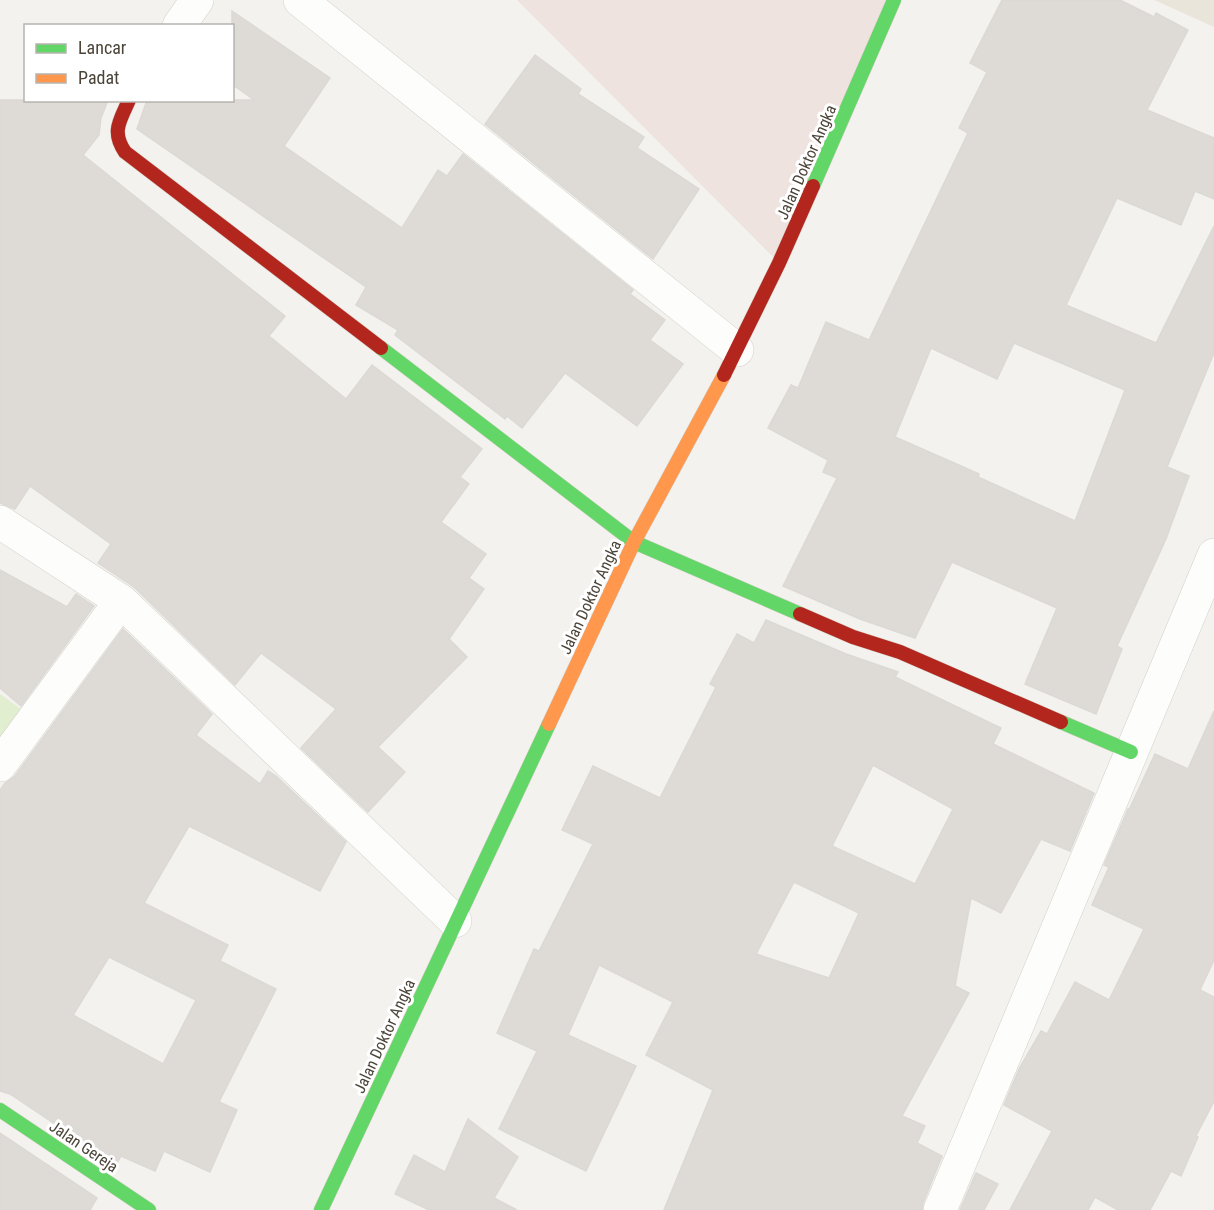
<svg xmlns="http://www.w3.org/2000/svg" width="1214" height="1210" font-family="'Roboto Condensed',sans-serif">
	<rect width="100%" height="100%" fill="#f4f2ee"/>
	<!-- education -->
	<polygon fill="#eae5da" points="1154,0 1214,0 1214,27"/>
	<!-- medical -->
	<polygon fill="#eee3df" points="517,0 894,0 779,263"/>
	<!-- green -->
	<polygon fill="#e1eecf" points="0,694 28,714 0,751"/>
	<!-- building -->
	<g fill="#dedbd6" stroke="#dcd9d4" stroke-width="1.5" fill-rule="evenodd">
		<path d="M1002,0h118l34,17 2,-4 32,17 -41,80 67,28v61l-19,-8 -14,34 -64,-27 -51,107 90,38 58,-117v127l-47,114 22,9 -23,63 -49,107 5,3 -26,65 -71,-30 32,-76 -105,-46 -37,76 -55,-19 -77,-33 54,-108 -14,-6 5,-12 -60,-32 23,-43 7,3 28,-66 43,18 99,-207 -9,-5 28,-56 -17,-9zM1014,343l111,47 -50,131 -97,-44 1,-3 -84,-37 36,-89 66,31z"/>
		<polygon points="232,11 330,78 284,146 402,228 438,170 447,176 463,154 633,290 630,294 665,320 650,340 683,364 637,426 565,373 522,428 507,416 505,419 395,335 398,330 356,305 366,287 137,129 147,100 254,100 232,84"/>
		<polygon points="535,55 581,89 578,94 644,137 637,148 699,189 653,259 485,124"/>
		<polygon points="0,100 108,100 101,118 99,135 83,155 285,316 269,336 346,399 372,365 482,449 460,477 469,484 441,522 486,554 469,578 484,589 449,639 467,657 378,747 405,772 368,812 301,748 336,709 261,653 235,685 134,587 98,563 111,544 30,486 15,509 0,503"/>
		<polygon points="0,570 67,607 76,594 94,606 21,706 0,688"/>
		<path d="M766,620l80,34 52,18 -3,5 106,51 -8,16 101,49 -24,58 -29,-12 -40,74 -30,-15 -16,88 14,7 -67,123 23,10 -8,17 25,13 -19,47 -1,7h-258l49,-120 -67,-35 27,-53 -74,-37 -31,70 68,31 -50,105 -87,-42 38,-78 -40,-18 37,-84 5,2 54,-107 -31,-14 31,-64 67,32 56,-111 -6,-3 27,-50 17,9zM873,765l80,44 -38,75 -83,-38zM794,882l65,31 -30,65 -73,-24z"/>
		<path d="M123,629l89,85 -16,21 64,49 8,-13 8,5 70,66 -26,49 -131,-65 -45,77 84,42 -8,16 56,28 -57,113 18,8 -27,62 -46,-21 -9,20 -34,-15 -5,9 -106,-71 -10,-3v-301l5,-7 10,-7zM109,957l87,43 -33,64 -90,-49z"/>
		<polygon points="1214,711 1214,960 1200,990 1214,997 1214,1101 1196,1136 1198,1137 1181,1176 1171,1171 1150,1210 1118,1210 1095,1197 1088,1210 1010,1210 1052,1131 1004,1105 1019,1069 1041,1031 1047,1034 1075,982 1109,1000 1144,929 1092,905 1109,867 1104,865 1128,809 1129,810 1155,754 1188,769"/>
		<polygon points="468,1119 518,1157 494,1198 517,1210 429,1210 395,1194 414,1155 445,1172"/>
		<polygon points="0,1133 97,1198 90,1210 0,1210"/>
		<polygon points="976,1173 998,1184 984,1210 960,1210"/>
	</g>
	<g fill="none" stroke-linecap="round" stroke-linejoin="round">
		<defs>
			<g id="street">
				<polyline points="300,0 737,350"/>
				<polyline points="179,26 197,0"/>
				<polyline points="0,522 121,601 455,921"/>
				<polyline points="0,765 121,601"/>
				<polyline points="940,1210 1214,555"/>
			</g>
			<g id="fast">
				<polyline points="813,186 894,0"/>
				<polyline points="381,348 634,542 800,614"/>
				<polyline points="1061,722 1131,752"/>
				<polyline points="0,1110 149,1210"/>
				<polyline points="321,1210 549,724"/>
			</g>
			<polyline id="slow" points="549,724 634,542 724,375"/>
			<g id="jam">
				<path d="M129,100c-9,21 -18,31 -4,52l256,196"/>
				<polyline points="724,375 779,263 813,186"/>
				<polyline points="800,614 853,637 900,652 1061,722"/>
			</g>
		</defs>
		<!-- street casing -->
		<use href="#street" stroke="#d2d0cb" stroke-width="34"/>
		<!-- fast casing -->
		<use href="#fast" stroke="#d3cfc5" stroke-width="15"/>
		<!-- slow casing -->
		<use href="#slow" stroke="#d3cfc5" stroke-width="15"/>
		<!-- jam casing -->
		<use href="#jam" stroke="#d3cfc5" stroke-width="15"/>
		<!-- street -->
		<use href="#street" stroke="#fdfdfc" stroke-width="33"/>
		<!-- fast -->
		<use href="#fast" stroke="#63d668" stroke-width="14"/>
		<!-- slow -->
		<use href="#slow" stroke="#ff974d" stroke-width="14"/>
		<!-- jam -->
		<use href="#jam" stroke="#b3261e" stroke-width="14"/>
	</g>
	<g text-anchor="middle" stroke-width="6" stroke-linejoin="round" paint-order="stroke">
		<!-- street labels -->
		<g font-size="16" fill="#4b4439" stroke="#fff">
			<text transform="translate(806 162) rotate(-66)" y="6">Jalan Doktor Angka</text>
			<text transform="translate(590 597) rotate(-65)" y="6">Jalan Doktor Angka</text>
			<text transform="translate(384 1036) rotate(-65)" y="6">Jalan Doktor Angka</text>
			<text transform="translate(84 1146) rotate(34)" y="6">Jalan Gereja</text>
		</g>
	</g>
	<!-- legend -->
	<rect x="24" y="24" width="210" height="78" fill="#ffffff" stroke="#b7b4b0" stroke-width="1.5"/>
	<rect x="36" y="44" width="30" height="9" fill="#63d668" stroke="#b7b4b0" stroke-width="1.5"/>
	<text x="78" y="54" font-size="18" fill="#4b4439">Lancar</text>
	<rect x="36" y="74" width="30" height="9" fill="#ff974d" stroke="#b7b4b0" stroke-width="1.5"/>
	<text x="78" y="84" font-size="18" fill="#4b4439">Padat</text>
</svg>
